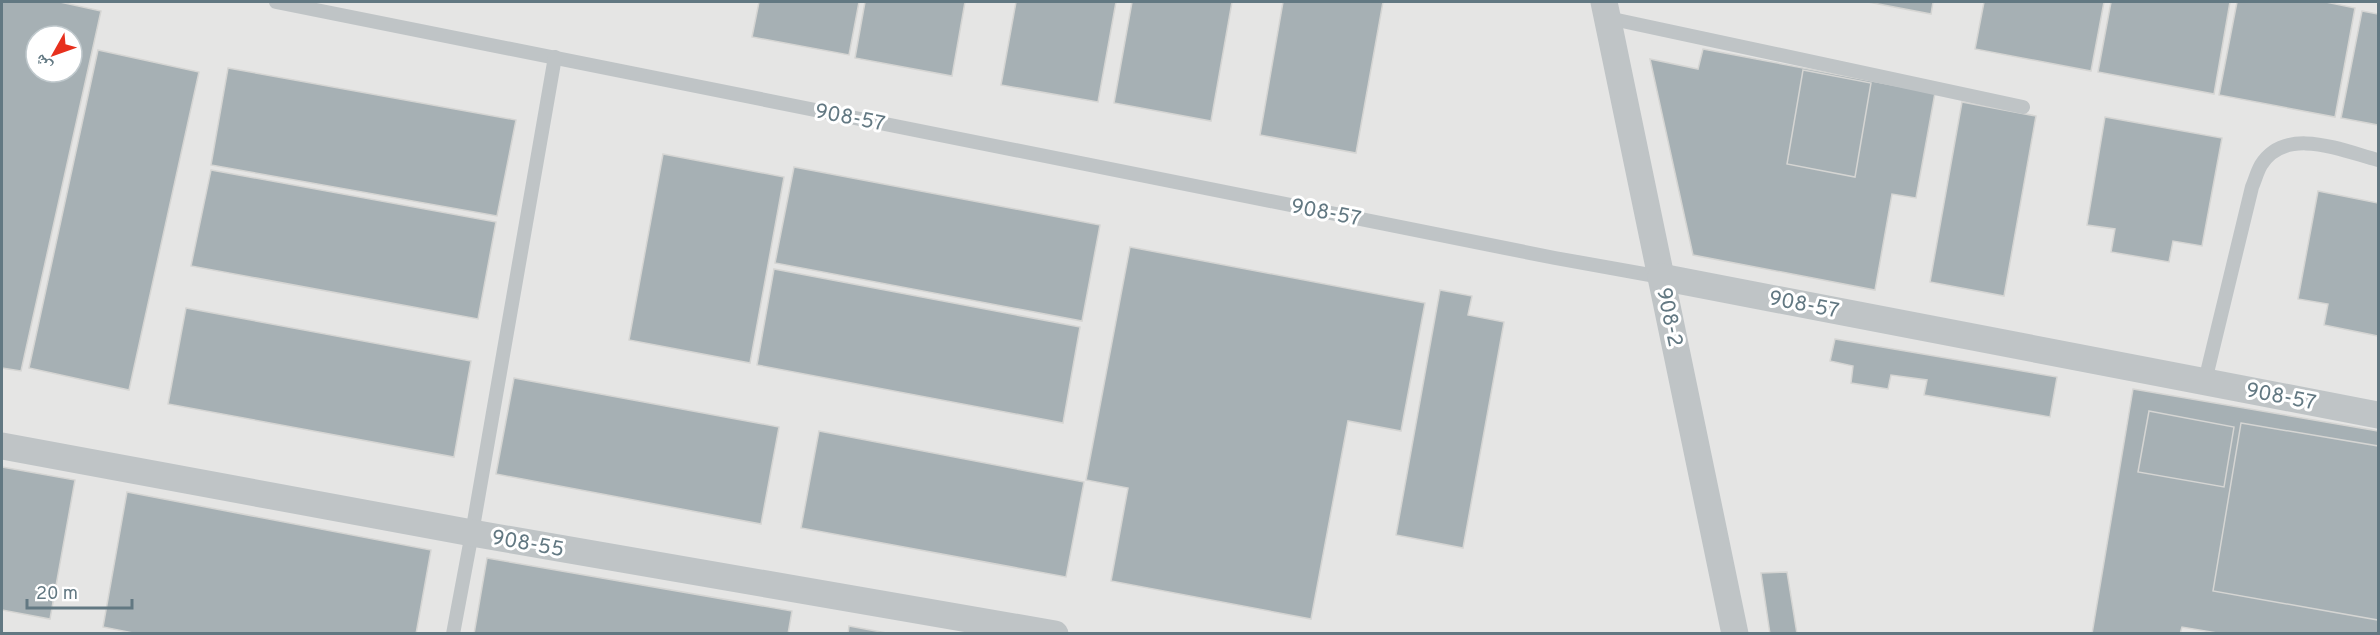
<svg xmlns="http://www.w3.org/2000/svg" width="2380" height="635" font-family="Overpass,'Noto Naskh Arabic',sans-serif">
	<rect width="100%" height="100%" fill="#f4f4f0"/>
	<!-- built -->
	<path fill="#e5e5e4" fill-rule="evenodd" d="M2,2h2376v631h-2376zM36,36h36v36h-36z"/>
	<!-- building -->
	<g fill="#a6b0b4" stroke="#d5d5d3" stroke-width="1.5" fill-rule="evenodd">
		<path d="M2,2h58l41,9 -80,360 -19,-3zM36,36h36v36h-36z"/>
		<polygon points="759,2 859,2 849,55 752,37"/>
		<polygon points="865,2 965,2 952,76 855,58"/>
		<polygon points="1016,2 1116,2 1098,102 1001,85"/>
		<polygon points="1132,2 1232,2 1211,121 1114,103"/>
		<polygon points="1283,2 1383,2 1356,153 1260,135"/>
		<polygon points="1868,2 1933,2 1931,14"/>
		<polygon points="1984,2 2104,2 2091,71 1975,49"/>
		<polygon points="2111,2 2230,2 2214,94 2098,72"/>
		<polygon points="2237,2 2326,2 2355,8 2335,117 2219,95"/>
		<polygon points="2362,11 2378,14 2378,125 2341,118"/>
		<polygon points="1703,49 1935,93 1916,198 1892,194 1875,290 1693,255 1650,59 1698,69"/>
		<polygon points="98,50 199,72 129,390 29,368"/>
		<polygon points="228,68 516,120 497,216 211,165"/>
		<polygon points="1803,70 1871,83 1855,177 1787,164"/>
		<polygon points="1962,102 2036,116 2004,296 1930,282"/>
		<polygon points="2105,117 2222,138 2202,246 2173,241 2169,262 2111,252 2115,229 2087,225"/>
		<polygon points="663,154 784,177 750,363 629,340"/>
		<polygon points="794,167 1100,225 1082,321 775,263"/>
		<polygon points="211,170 496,222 478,319 191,266"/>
		<polygon points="2318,191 2378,203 2378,336 2324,325 2328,304 2298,299"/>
		<polygon points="1130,247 1425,303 1401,431 1348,421 1311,619 1111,581 1128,488 1086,480"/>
		<polygon points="774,269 1080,327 1063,423 757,365"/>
		<polygon points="1440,290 1472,296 1468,315 1504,322 1463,548 1396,535"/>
		<polygon points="186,308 471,361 454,457 168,404"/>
		<polygon points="1835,339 2057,377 2050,417 1924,395 1927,380 1891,375 1888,389 1851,383 1853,366 1830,361"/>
		<polygon points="514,378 779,427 761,524 496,474"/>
		<polygon points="2133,389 2378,431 2378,634 2223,634 2182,627 2180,634 2092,634"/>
		<polygon points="2149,411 2234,427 2224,487 2138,472"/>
		<polygon points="2241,423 2378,446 2378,620 2213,591"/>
		<polygon points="819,431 1084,482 1066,577 801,528"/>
		<polygon points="2,467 75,480 50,619 2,610"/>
		<polygon points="127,492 431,550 416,634 138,634 103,627"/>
		<polygon points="487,558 792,611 788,634 474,634"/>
		<polygon points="1787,572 1797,634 1770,634 1761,573"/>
		<polygon points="849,626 892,634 848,634"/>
	</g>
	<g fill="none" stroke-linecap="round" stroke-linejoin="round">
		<!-- lane -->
		<g stroke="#bfc4c6" stroke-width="14">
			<polyline points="276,2 1555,258 1661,277"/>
			<polyline points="1608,18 2023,107"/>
			<path d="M2205,381l47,-194c3,-7 5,-15 9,-22 25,-40 82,-14 117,-5"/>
			<polyline points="453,634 472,533 555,57"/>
		</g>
		<!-- street -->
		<g stroke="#bfc4c6" stroke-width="27">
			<polyline points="1604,2 1735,634"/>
			<polyline points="1661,277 2378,415"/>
			<polyline points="2,446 472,533 1055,634"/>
		</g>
	</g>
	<g text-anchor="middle" stroke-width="6" stroke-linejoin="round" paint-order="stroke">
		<!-- street labels -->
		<g font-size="21" fill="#627882" stroke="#fff">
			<text transform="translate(850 117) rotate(11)" y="7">908-57</text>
			<text transform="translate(1326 212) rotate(11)" y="7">908-57</text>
			<text transform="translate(1804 304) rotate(11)" y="7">908-57</text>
			<text transform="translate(1670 317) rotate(78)" y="7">908-2</text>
			<text transform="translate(2281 396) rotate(11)" y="7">908-57</text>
			<text transform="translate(528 543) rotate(10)" y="7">908-55</text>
		</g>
	</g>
	<!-- border -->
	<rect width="2380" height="635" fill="none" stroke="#627882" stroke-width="6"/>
	<!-- north arrow -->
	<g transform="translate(54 54) rotate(230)"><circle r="28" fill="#ffffff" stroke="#c0c9cd" stroke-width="1.5"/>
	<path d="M0-4.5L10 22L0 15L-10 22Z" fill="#e7301d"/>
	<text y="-9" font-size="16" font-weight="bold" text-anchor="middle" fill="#627882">ش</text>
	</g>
	<!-- scale -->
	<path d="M27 599v9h105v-9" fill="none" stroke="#627882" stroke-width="3"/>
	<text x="36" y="599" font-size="18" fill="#627882" stroke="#ffffff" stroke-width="4.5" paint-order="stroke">20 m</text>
</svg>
